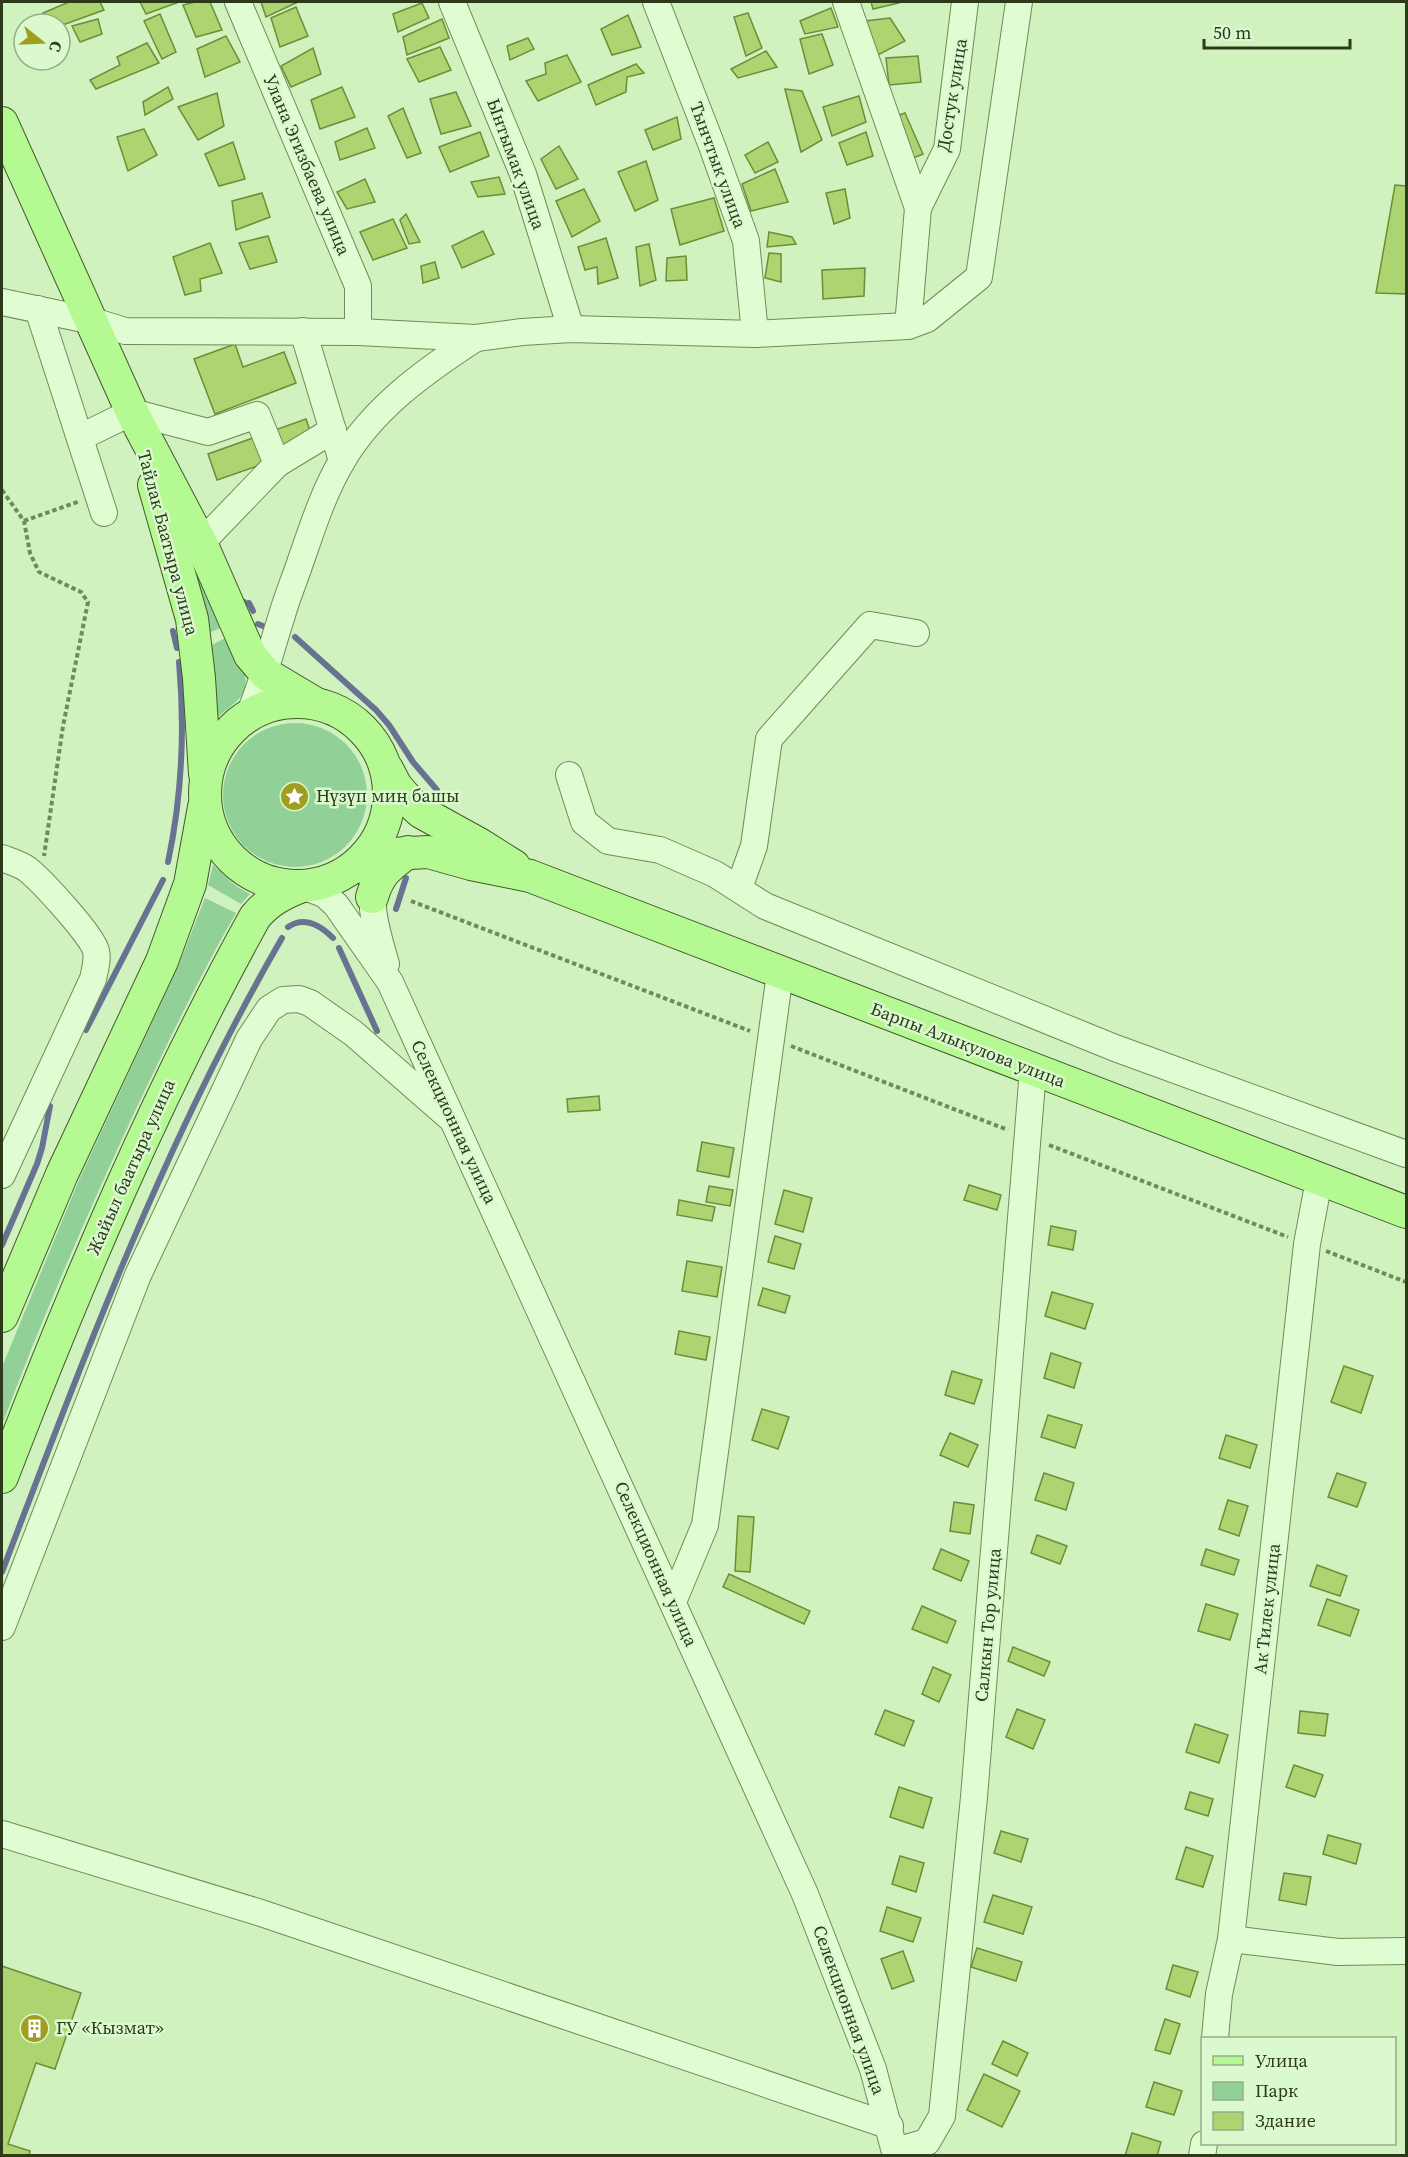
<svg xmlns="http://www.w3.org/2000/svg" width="1408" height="2157" font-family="'Source Serif 4',serif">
	<rect width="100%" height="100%" fill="#cff2be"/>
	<!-- green -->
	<g fill="#91d197">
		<polygon points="187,545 223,627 206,634"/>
		<path d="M228,637c7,15 26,42 14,58 -7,10 -20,17 -28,26l-7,-74z"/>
		<circle cx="295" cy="795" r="72"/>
		<polygon points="213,865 236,886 250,894 241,904 208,885"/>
		<path d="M205,898l31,15c-37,64 -69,131 -101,198 -48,103 -93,207 -133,314v-58l77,-187 99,-213z"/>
	</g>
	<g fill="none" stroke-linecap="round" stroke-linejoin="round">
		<!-- stream -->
		<g stroke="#687392" stroke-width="6">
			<polyline points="244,602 245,604 249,603 253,611"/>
			<polyline points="258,624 263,626"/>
			<polyline points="173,631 177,648"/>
			<polyline points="295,637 376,710 389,725 413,762 437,790 436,795"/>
			<path d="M168,862c14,-66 17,-133 11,-200"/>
			<polyline points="396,909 406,878"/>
			<path d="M288,927c16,-11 32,-2 45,11"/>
			<polyline points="339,948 377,1031"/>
			<polyline points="86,1030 163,880"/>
			<polyline points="2,1245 37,1164 42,1148 50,1106"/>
			<path d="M2,1572c82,-216 164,-434 280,-634"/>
		</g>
	</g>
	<!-- building -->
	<g fill="#acd470" stroke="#6d8d39" stroke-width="1.5">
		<polygon points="69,2 100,2 104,10 60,26 47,24 43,13"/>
		<polygon points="140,2 179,2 146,14"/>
		<polygon points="195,2 210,2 222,30 196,37 183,5"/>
		<polygon points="261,2 298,2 266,17"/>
		<polygon points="871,2 899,2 899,3 873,9"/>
		<polygon points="422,3 429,18 398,32 393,14"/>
		<polygon points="296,7 308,36 280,47 271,18"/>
		<polygon points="831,8 838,27 805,34 800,21"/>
		<polygon points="748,13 762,48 746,56 734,17"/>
		<polygon points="160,14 176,52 162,59 144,21"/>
		<polygon points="628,15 641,47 612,55 601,29"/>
		<polygon points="890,18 905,41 874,57 865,21"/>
		<polygon points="98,19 102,34 80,42 72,26"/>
		<polygon points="442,19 449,38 407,55 403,37"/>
		<polygon points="822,34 833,65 809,74 800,39"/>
		<polygon points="226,36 240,62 205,77 197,49"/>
		<polygon points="528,38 534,49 510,60 507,46"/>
		<polygon points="147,43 159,63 96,89 90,80 120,65 117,57"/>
		<polygon points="440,47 451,70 419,82 407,59"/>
		<polygon points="313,48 321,74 291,87 281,66"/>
		<polygon points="766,51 777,67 738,78 731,69"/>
		<polygon points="567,55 581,82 538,101 526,81 546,74 545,63"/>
		<polygon points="918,56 921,82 889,85 886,58"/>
		<polygon points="636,64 644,73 627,77 626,92 596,105 588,85"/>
		<polygon points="168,87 173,99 145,115 143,102"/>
		<polygon points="342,87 355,117 320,129 311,100"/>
		<polygon points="785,89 802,91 822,140 801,152"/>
		<polygon points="456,92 471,126 441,134 430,99"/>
		<polygon points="217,93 224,126 198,140 178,107"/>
		<polygon points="859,96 866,122 832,136 823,107"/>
		<polygon points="403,108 421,153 407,158 388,116"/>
		<polygon points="905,113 923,154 908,160 894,117"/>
		<polygon points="677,117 681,139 653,150 645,130"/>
		<polygon points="367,128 375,148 340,160 335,142"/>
		<polygon points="144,129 157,155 128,171 117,137"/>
		<polygon points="480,132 489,156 450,172 439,147"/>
		<polygon points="866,132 873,156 847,165 839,143"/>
		<polygon points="233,142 245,179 219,186 205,154"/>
		<polygon points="768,142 778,162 755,173 745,155"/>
		<polygon points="559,146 578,179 556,189 541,159"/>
		<polygon points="646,161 658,200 635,211 618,172"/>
		<polygon points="775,169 788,202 751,211 742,184"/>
		<polygon points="499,177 505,194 478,197 471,182"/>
		<polygon points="365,179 375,202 347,209 337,192"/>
		<polygon points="1395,185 1406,186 1406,294 1376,293"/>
		<polygon points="584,189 600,221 572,237 556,201"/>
		<polygon points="845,189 850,218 834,224 826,193"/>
		<polygon points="262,193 270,217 236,230 232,201"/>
		<polygon points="714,198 724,231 680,245 671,209"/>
		<polygon points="406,214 420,242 409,244 400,220"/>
		<polygon points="393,219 407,248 373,260 360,232"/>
		<polygon points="483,231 494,254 462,268 452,246"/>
		<polygon points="769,232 792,237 796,244 767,247"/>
		<polygon points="268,236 277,262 250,269 239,243"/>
		<polygon points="606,238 618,278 598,284 597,267 585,270 578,247"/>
		<polygon points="210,243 222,273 200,279 201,291 185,295 173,257"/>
		<polygon points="649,244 656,280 640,286 636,247"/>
		<polygon points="769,253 781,254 781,282 765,278"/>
		<polygon points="686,256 687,280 666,281 667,258"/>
		<polygon points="435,262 439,278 423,283 421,266"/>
		<polygon points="865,268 864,296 823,299 822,270"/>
		<polygon points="235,344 243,367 284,352 296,383 215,414 194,359"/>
		<polygon points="306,419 315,446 217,480 208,454"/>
		<polygon points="599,1096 600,1110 568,1112 567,1099"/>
		<polygon points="702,1142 734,1148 729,1177 697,1171"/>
		<polygon points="969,1185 1001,1195 997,1210 964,1200"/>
		<polygon points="709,1186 733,1190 730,1206 706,1202"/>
		<polygon points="784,1190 812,1198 803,1232 775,1224"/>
		<polygon points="679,1200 715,1207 712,1221 677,1215"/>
		<polygon points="1051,1226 1076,1231 1073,1250 1048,1245"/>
		<polygon points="775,1236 801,1244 794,1269 768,1262"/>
		<polygon points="687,1261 722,1267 717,1297 682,1291"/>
		<polygon points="763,1288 790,1296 785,1313 758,1305"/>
		<polygon points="1052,1292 1093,1304 1085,1329 1045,1316"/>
		<polygon points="679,1331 710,1337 706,1360 675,1354"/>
		<polygon points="1051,1353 1081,1363 1074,1388 1044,1378"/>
		<polygon points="1344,1366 1373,1376 1361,1413 1331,1402"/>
		<polygon points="952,1371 982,1380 974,1404 945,1395"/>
		<polygon points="762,1409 789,1417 778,1449 752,1440"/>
		<polygon points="1048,1415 1082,1425 1075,1448 1041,1437"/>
		<polygon points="950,1433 978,1445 968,1467 940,1455"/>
		<polygon points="1226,1435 1257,1445 1250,1468 1219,1458"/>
		<polygon points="1044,1473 1074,1483 1066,1510 1035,1500"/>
		<polygon points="1337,1473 1366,1483 1357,1507 1328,1497"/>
		<polygon points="1228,1500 1248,1506 1239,1536 1219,1529"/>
		<polygon points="954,1502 974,1505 970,1534 950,1531"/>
		<polygon points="738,1516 754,1517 750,1572 735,1571"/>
		<polygon points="1037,1535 1067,1546 1060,1564 1031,1553"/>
		<polygon points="941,1549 969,1561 961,1581 933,1569"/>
		<polygon points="1206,1549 1239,1560 1234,1575 1201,1565"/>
		<polygon points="1317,1565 1347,1576 1340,1596 1310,1586"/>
		<polygon points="729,1574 810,1611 804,1624 723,1587"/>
		<polygon points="1327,1599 1359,1610 1350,1636 1318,1625"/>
		<polygon points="1206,1604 1238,1614 1230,1640 1198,1631"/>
		<polygon points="922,1606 956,1621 947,1643 912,1629"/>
		<polygon points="1013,1647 1050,1662 1044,1676 1008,1661"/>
		<polygon points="933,1667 951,1675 939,1702 922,1694"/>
		<polygon points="1017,1709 1045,1720 1033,1749 1006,1737"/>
		<polygon points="885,1710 914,1721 904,1746 875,1734"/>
		<polygon points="1300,1711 1328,1714 1325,1736 1298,1733"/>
		<polygon points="1195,1724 1228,1735 1219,1763 1186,1752"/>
		<polygon points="1294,1765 1323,1775 1315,1797 1286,1787"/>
		<polygon points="899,1787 932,1798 923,1828 890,1817"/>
		<polygon points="1190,1792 1213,1799 1208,1816 1185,1809"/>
		<polygon points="1001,1831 1028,1839 1021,1862 994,1853"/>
		<polygon points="1328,1835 1361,1844 1356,1864 1323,1854"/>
		<polygon points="1186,1847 1213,1856 1203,1887 1176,1879"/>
		<polygon points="900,1856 924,1863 916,1892 892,1884"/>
		<polygon points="1284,1873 1311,1877 1306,1905 1279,1900"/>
		<polygon points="993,1895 1032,1907 1023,1934 984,1922"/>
		<polygon points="887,1907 921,1918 913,1942 880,1931"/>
		<polygon points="977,1948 1022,1962 1016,1981 971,1967"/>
		<polygon points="903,1951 914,1981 892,1989 881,1959"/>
		<polygon points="1173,1965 1198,1972 1190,1997 1166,1989"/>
		<polygon points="2,1966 81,1993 55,2069 36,2063 8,2144 30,2151 29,2156 2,2156"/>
		<polygon points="1165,2019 1180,2024 1170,2054 1155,2050"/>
		<polygon points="1003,2041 1028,2053 1017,2076 992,2064"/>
		<polygon points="984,2074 1020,2091 1002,2127 967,2110"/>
		<polygon points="1154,2082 1182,2091 1174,2115 1146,2107"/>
		<polygon points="1132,2133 1161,2142 1157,2156 1125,2156"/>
	</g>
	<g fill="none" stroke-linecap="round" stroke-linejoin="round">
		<defs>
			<g id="minor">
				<polyline points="238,2 358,286 358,332"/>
				<polyline points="452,2 523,174 571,329"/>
				<polyline points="656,2 712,146 746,241 755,334"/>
				<polyline points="846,2 918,208"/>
				<polyline points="2,302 93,321 125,331 358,332 476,338 522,332 571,329 755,334 908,326 927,319 979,277 1019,2"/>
				<polyline points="38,309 104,513"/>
				<polyline points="908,326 918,208 947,149 965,2"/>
				<polyline points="303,331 342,461"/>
				<polyline points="81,437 132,412 208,432 257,415 277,464 201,543"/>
				<polyline points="277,464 333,430"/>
				<path d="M249,715c14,-33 22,-66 33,-100 5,-18 12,-34 18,-52 12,-34 23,-70 42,-102 31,-53 83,-90 134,-123"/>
				<polyline points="569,775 584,822 608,841 660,850 715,874 765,906 1115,1048 1406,1154"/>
				<path d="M382,829c-6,26 -11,53 -9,80 2,19 8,37 13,55"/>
				<path d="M2,858c8,3 18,6 25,11 14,11 66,67 69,82 2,9 -1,18 -3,28l-91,196"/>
				<polyline points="302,886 324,894 336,905 390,982 805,1894 873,2069 896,2156"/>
				<polyline points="739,888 754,846 769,739 870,625 916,633"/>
				<polyline points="673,1602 705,1525 780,973"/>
				<polyline points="2,1627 138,1275 249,1039 269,1009 283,1000 299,999 310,1003 353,1033 448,1116"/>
				<polyline points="2,1834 261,1913 890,2126"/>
				<polyline points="1231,1939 1338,1952 1406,1951"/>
				<polyline points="1215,2038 1219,1994 1231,1939 1307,1244 1319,1180"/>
				<polyline points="895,2151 927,2142 942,2116 974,1797 1033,1070"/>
				<polyline points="1202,2156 1204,2144"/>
			</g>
			<g id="major">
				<polyline points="2,123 132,412 201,543 250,655 266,674 313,702"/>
				<polyline points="154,485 192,619 199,678 205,774"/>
				<circle cx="297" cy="794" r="92"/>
				<polyline points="387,769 396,786 408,800 421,812 479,844 514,866"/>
				<polyline points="353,868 392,854 428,852 471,864 530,876 1406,1212"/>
				<path d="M372,897c7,-24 16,-30 36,-45"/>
				<polyline points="2,1316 62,1174 162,961 190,884 204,807"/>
				<path d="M2,1477c74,-192 153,-379 253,-560 13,-16 27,-23 47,-31"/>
			</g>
		</defs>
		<!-- minor casing -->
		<use href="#minor" stroke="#708c55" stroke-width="28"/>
		<!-- major casing -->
		<use href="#major" stroke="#44592a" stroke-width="34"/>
		<!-- path -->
		<g stroke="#708c55" stroke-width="4" stroke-dasharray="4.5 3" stroke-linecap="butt">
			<polyline points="2,490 24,521 30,553 39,572 81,592 88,602 63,726 44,856"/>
			<polyline points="24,521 80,501"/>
			<polyline points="411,901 750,1031"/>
			<polyline points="791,1046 1008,1130"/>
			<polyline points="1049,1145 1288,1237"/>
			<polyline points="1326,1251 1406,1282"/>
		</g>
		<!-- minor -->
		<use href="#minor" stroke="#dffcd2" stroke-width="26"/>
		<!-- major -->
		<use href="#major" stroke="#b4f992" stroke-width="32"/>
	</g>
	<!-- icons -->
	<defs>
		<symbol id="sight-disc" viewBox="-11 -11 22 22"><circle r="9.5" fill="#a19d1f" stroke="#dbf9cf"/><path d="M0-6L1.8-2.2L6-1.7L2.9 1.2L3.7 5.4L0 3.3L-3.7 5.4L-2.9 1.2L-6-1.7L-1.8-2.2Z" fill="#fff"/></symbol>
		<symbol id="building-disc" viewBox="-11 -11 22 22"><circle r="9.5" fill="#a19d1f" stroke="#dbf9cf"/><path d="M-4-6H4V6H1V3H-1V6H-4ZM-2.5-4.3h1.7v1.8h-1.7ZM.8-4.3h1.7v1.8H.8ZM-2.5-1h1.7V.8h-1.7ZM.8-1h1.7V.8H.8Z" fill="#fff"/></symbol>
	</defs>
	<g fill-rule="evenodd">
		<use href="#sight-disc" x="278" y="780" width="33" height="33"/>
		<use href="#building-disc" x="18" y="2012" width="33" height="33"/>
	</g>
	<g text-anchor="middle" stroke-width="5" stroke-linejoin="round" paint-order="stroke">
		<!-- street labels -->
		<g font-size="18" fill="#2c3a1b" stroke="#dbf9cf">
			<text transform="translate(952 95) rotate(-81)" y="6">Достук улица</text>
			<text transform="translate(516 164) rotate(70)" y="6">Ынтымак улица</text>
			<text transform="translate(307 165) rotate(67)" y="6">Улана Эгизбаева улица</text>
			<text transform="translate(718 165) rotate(70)" y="6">Тынчтык улица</text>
			<text transform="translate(168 543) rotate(75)" y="6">Тайлак Баатыра улица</text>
			<text transform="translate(968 1045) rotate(21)" y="6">Барпы Алыкулова улица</text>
			<text transform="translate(454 1122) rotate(65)" y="6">Селекционная улица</text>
			<text transform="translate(131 1167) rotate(-66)" y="6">Жайыл баатыра улица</text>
			<text transform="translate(656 1564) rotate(66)" y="6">Селекционная улица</text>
			<text transform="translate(1267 1609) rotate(-84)" y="6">Ак Тилек улица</text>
			<text transform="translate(988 1625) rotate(-85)" y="6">Салкын Тор улица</text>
			<text transform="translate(849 2010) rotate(70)" y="6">Селекционная улица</text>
		</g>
		<!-- poi labels -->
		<g font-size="18" fill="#2c3a1b" stroke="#dbf9cf" text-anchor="start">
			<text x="316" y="802">Нүзүп миң башы</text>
			<text x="56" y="2034">ГУ «Кызмат»</text>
		</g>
	</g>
	<!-- border -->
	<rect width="1408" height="2157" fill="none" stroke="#2c3a1b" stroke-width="6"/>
	<!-- legend -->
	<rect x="1201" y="2037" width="195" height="108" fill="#dbf9cf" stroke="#95ad87" stroke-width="1.5"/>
	<rect x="1213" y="2056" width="30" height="9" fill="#b4f992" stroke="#95ad87" stroke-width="1.5"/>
	<text x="1255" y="2067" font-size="18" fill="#2c3a1b">Улица</text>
	<rect x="1213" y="2082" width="30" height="18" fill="#91d197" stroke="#95ad87" stroke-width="1.5"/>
	<text x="1255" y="2097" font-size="18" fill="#2c3a1b">Парк</text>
	<rect x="1213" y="2112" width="30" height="18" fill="#acd470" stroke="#95ad87" stroke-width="1.5"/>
	<text x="1255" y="2127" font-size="18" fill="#2c3a1b">Здание</text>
	<!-- north arrow -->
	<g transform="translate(42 42) rotate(108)"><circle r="28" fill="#dbf9cf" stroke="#95ad87" stroke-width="1.5"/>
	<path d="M0-4.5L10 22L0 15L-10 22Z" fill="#a19d1f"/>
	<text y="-9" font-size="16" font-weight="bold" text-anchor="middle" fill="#2c3a1b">С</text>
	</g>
	<!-- scale -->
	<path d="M1204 39v9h146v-9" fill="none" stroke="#2c3a1b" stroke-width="3"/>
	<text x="1213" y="39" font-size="18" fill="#2c3a1b" stroke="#dbf9cf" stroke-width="4.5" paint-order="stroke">50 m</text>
</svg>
